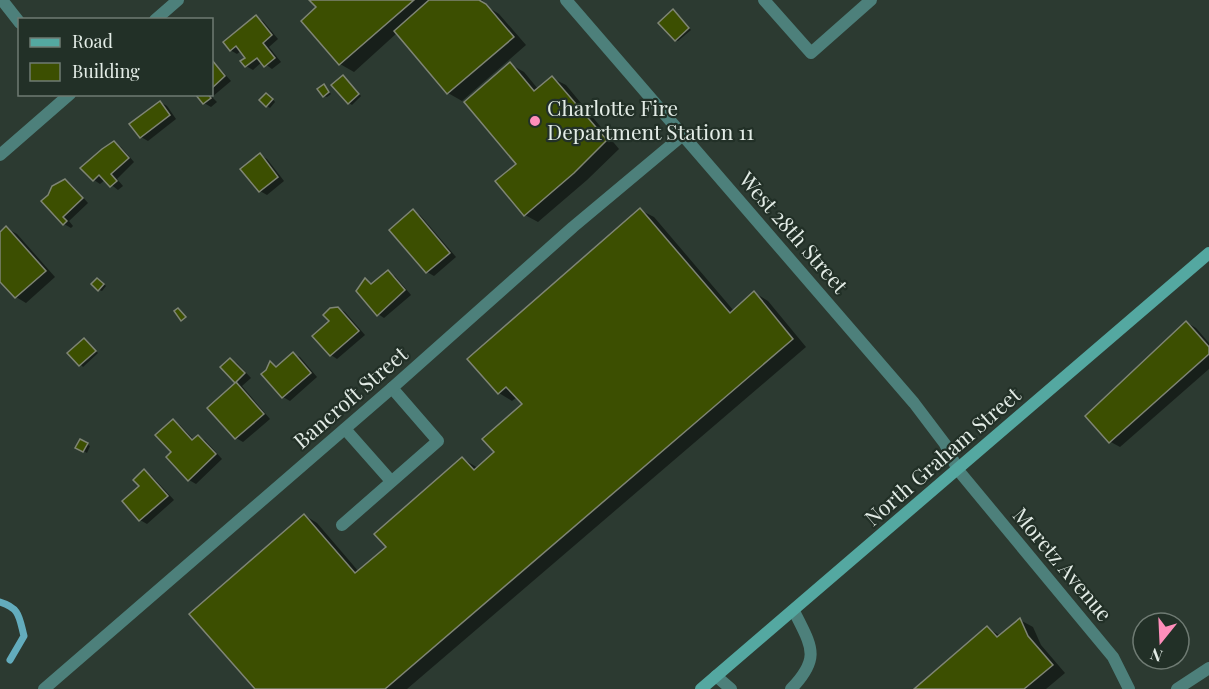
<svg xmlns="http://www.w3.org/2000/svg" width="1209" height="689" font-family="'Playfair Display',serif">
	<rect width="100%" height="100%" fill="#2c3a31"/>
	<!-- shadow -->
	<g fill="#0007">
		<polygon points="311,0 482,0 488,7 499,14 526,45 462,101 448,93 397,33 354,72 340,64 303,21 318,8"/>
		<polygon points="676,13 691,30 678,41 675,40"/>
		<polygon points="256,17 263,21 278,39 269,47 281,62 272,69 262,62 253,70 246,66 248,58 242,50 237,54 230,50"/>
		<polygon points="212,60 231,81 212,97 217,102 211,107 204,103 197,94 212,94"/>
		<polygon points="510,64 524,72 538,89 552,78 566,85 619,149 587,180 538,222 525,215 518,164"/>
		<polygon points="343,77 361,96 352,105 349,103"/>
		<polygon points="324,86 331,94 327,97 324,96"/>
		<polygon points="270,96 275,102 270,108 267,106"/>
		<polygon points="160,102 167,106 176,119 148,141 141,137"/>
		<polygon points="114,143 121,147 134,162 117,179 123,186 118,190 105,180 100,184 94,180"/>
		<polygon points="260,155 267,159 284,181 267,195 260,191"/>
		<polygon points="65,181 72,185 88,203 69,221 73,226 71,228 64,224 43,201"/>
		<polygon points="640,210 654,217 734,311 755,293 768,301 806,347 407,689 257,689 304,515 317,523 359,572 388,547 463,459 478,468 496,452 524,404 517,397 512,401 499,393 469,359"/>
		<polygon points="413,211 420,215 456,257 434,276 427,272"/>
		<polygon points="6,228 17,234 55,277 26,303 16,297 0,280 0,234"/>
		<polygon points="388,272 395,276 411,295 384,318 378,314 366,280 373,284"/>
		<polygon points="100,281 106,286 102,291 99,290"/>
		<polygon points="338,308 345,312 365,335 337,359 331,355 332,322"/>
		<polygon points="1186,322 1196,328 1209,343 1209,369 1120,447 1109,441"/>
		<polygon points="84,340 98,353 83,367 70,353"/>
		<polygon points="293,354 300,357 317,377 290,401 283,397 271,363 278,367"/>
		<polygon points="230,360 237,363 251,378 242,386 270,419 243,442 236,438 209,408 238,382"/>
		<polygon points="173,421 180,425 194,440 198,437 205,440 222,459 196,484 189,480 168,457 173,452"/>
		<polygon points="81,441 90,446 87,453 77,447"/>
		<polygon points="145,471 151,475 174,500 147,524 140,520 124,501 141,486"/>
		<polygon points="1020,620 1033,627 1041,645 1065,673 1046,689 916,689 987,628 1001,636"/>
	</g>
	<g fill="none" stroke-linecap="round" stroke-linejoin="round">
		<!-- stream -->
		<path stroke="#63acbd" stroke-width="7" d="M0,602c20,6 19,15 24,34l-14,24"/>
	</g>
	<!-- building -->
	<g fill="#3c4f01" stroke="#7f8575" stroke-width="1.5">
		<polygon points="309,0 414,0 339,65 301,21 316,7"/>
		<polygon points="429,0 479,0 486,4 514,37 447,94 394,31"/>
		<polygon points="673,9 689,28 675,41 658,23"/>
		<polygon points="256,15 272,35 263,43 275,58 264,67 257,58 245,67 240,61 245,58 236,46 230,51 223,42"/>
		<polygon points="212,60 225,76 212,88"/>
		<polygon points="510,62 534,91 552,76 607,140 574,173 524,216 495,181 516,164 464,102"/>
		<polygon points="343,75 359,94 348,104 331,85"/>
		<polygon points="324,84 329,92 323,97 317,89"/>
		<polygon points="266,93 273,99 266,107 259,100"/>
		<polygon points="195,94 208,94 211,98 203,104"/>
		<polygon points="160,101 170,115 140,138 129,124"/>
		<polygon points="114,141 129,158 111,174 117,181 110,187 99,175 93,181 80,168 102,149"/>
		<polygon points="260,153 278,177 259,192 240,169"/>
		<polygon points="65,179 83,198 63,217 67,221 63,225 41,201 48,195 52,186"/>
		<polygon points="640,208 730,313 754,291 793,339 385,689 255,689 189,614 304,514 355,573 386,547 374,534 462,457 474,470 494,452 482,439 522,404 506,387 498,394 467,359"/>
		<polygon points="413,209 450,253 426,273 389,230"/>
		<polygon points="6,226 46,271 15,298 0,282 0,232"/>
		<polygon points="388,270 405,290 377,316 356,291 365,278 371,284"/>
		<polygon points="97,278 104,284 98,291 91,284"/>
		<polygon points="338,307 359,331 330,356 312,336 329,321 323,315 330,308"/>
		<polygon points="178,308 186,317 181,321 174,311"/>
		<polygon points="1186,321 1209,347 1209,354 1109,443 1085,416"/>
		<polygon points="84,338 96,351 79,366 67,353"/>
		<polygon points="293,352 311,373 282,398 261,374 266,370 270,361 276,367"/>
		<polygon points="230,358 245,373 236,382 264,414 235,439 207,408 235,383 220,367"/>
		<polygon points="173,419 192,440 198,435 216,454 188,481 166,457 171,452 155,435"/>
		<polygon points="80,439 88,443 83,452 75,448"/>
		<polygon points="144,469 168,496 139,521 122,501 139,486 133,480"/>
		<polygon points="1020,618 1028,636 1053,665 1024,689 914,689 987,626 997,637"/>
	</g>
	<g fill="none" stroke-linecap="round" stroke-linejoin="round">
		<!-- lane -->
		<g stroke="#4d807b" stroke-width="12">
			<polyline points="764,0 811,53 871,0"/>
			<polyline points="345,429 391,481"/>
			<polyline points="342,525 438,441 392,388"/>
			<polyline points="716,676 731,689"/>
			<path d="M791,689c31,-32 20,-43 3,-78"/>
			<polyline points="1177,689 1209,668"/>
		</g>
		<!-- street -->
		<g stroke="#4d807b" stroke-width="12">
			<polyline points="2,0 20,23"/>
			<polyline points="566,0 914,403 945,444 958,470 1113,657 1129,689"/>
			<polyline points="155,20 178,0"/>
			<polyline points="0,155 70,94"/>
			<polyline points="44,689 392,388 573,227 683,135"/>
		</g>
		<!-- secondary -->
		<polyline stroke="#54a8a1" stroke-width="12" points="701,689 1209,253"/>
	</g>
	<!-- markers -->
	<circle fill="#ff8ebb" stroke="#223027" stroke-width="2" cx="535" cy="121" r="6"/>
	<g text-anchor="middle" stroke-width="4.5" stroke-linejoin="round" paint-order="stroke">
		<!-- poi labels -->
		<g font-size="21" fill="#e3ece6" stroke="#223027" text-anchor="start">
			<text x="547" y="116">Charlotte Fire<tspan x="547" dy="24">Department Station 11</tspan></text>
		</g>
		<!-- street labels -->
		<g font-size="21" fill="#e3ece6" stroke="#223027">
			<text transform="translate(793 233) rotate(49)" y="7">West 28th Street</text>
			<text transform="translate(351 398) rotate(-41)" y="7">Bancroft Street</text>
			<text transform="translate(943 457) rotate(-41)" y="7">North Graham Street</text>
			<text transform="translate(1062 565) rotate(50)" y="7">Moretz Avenue</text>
		</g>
	</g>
	<!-- legend -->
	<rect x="18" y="18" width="195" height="78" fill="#223027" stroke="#6f7b73" stroke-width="1.5"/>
	<rect x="30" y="38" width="30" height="9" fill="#54a8a1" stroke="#6f7b73" stroke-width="1.5"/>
	<text x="72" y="48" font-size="18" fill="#e3ece6">Road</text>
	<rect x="30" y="63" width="30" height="18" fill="#3c4f01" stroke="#6f7b73" stroke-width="1.5"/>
	<text x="72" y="78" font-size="18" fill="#e3ece6">Building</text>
	<!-- north arrow -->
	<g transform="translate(1161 641) rotate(198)"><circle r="28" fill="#223027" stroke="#6f7b73" stroke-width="1.5"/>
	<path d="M0-4.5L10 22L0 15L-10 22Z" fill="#ff8ebb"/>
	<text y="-9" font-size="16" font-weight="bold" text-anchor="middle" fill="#e3ece6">N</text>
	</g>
</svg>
